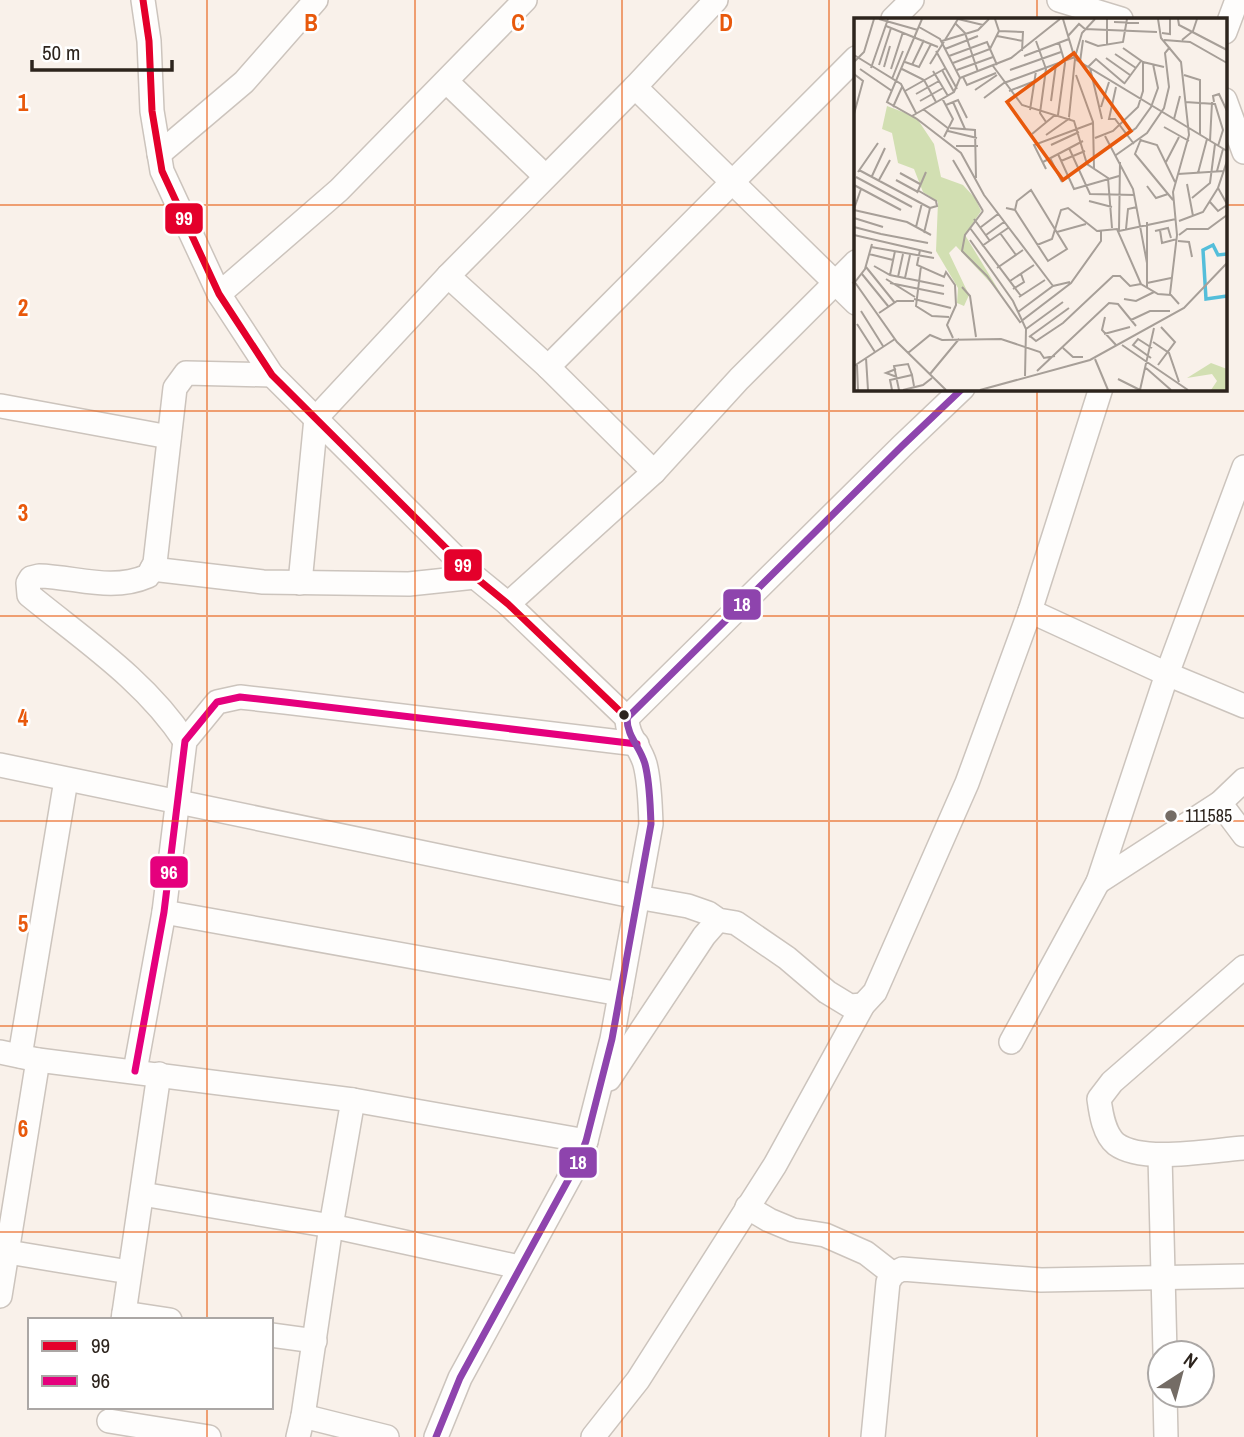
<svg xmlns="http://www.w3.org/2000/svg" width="1244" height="1437" font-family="'Archivo Narrow',sans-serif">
	<rect width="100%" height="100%" fill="#f9f1ea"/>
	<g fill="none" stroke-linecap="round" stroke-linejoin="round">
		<defs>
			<g id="minor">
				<polyline points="143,0 149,41 152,111 162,171 219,294 272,375 475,577 508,604 627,718"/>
				<polyline points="1059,0 1121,19"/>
				<polyline points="893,19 912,0"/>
				<polyline points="1225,32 1237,0"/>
				<polyline points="447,82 545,176"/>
				<polyline points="635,87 856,303"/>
				<polyline points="1225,100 1244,152"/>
				<polyline points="159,154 244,82 316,0"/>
				<polyline points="448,276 548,367 654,472"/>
				<polyline points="219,294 339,190 525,0"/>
				<polyline points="548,367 856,58"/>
				<polyline points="1,406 169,437"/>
				<polyline points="152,569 263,582 409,584 475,577"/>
				<polyline points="300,583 316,418 448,276 635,87 716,0"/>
				<polyline points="508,604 654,472 739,379 856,262"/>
				<polyline points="1030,611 1167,674 1244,706"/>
				<path d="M185,741c-39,-60 -101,-101 -156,-146l-1,-12 3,-5 8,-2c38,1 72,16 109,0l7,-13 20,-175 11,-15 86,2"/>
				<polyline points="0,765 637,897 688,906 708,913 718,920 736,923 787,958 827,992 850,1006 863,1005"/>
				<polyline points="1220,803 1244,835"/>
				<polyline points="1098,882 1220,803 1244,780"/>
				<polyline points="164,912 620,994"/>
				<path d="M1244,967l-132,115 -13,17c2,15 5,35 17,45 27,20 96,6 128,4"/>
				<polyline points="1011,1042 1098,882 1167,674 1244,467"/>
				<polyline points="0,1052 38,1060 353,1100 586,1141"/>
				<polyline points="20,1056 66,780"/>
				<polyline points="135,1071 164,912 185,741 217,702 240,697 285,702 637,744"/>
				<polyline points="609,1079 704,936 718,920"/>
				<polyline points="1160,1156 1165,1353"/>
				<polyline points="142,1194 331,1226 519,1267"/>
				<polyline points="747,1207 769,1220 793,1230 825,1235 866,1253 893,1274"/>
				<polyline points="8,1252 129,1272"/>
				<polyline points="0,1296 38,1060"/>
				<polyline points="124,1313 170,1320"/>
				<polyline points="123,1320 159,1074"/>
				<polyline points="271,1335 315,1341"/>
				<polyline points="1165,1395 1166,1437"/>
				<polyline points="303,1416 387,1437"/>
				<polyline points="109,1421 209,1437"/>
				<polyline points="298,1437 303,1416 331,1226 353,1100"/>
				<path d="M436,1437l24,-59 118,-216 8,-21 26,-102 39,-215c-1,-20 -1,-41 -6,-60 -5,-18 -18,-27 -18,-46l275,-272 61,-58"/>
				<polyline points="593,1437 638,1380 775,1165 863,1005 875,992 967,783 1030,611 1101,388"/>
				<polyline points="873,1437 888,1282 893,1274 902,1269 1041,1280 1244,1276"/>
			</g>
		</defs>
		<!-- minor casing -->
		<use href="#minor" stroke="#ccc4bd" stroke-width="26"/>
		<!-- minor -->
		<use href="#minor" stroke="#fefdfc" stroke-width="23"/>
		<defs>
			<polyline id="bus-1" points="143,0 149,41 152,111 162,171 219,294 272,375 475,577 508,604 627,718"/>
			<polyline id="bus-2" points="135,1071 164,912 185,741 217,702 240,697 285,702 637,744"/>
			<path id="bus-3" d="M436,1437l24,-59 118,-216 8,-21 26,-102 39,-215c-1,-20 -1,-41 -6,-60 -5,-18 -18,-27 -18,-46l275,-272 61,-58"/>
		</defs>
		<!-- bus-1 casing -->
		<use href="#bus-1" stroke="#fff" stroke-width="12"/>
		<!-- bus-2 casing -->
		<use href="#bus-2" stroke="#fff" stroke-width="12"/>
		<!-- bus-3 casing -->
		<use href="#bus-3" stroke="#fff" stroke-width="12"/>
		<!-- bus-1 -->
		<use href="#bus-1" stroke="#e4002b" stroke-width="7"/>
		<!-- bus-2 -->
		<use href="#bus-2" stroke="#e5007d" stroke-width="7"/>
		<!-- bus-3 -->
		<use href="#bus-3" stroke="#8e44ad" stroke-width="7"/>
	</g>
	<!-- grid -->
	<path fill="none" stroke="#e8590c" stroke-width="2" stroke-opacity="0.55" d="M207,0v1320M415,0v1437M622,0v1437M829,0v1437M1037,0v19M0,205h856M1225,205h19M1037,388v1049M0,411h1244M0,616h1244M0,821h1244M0,1026h1244M0,1232h1244M207,1407v30"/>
	<!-- markers -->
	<circle fill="#2d241d" stroke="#fff" stroke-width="2.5" cx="624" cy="715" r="6"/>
	<circle fill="#746c65" stroke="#fff" stroke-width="2.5" cx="1171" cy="816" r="7"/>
	<g text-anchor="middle" stroke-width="5" stroke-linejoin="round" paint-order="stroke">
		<!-- poi labels -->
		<g font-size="18" fill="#2d241d" stroke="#fff" text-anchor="start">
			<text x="1185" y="822">111585</text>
		</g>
	</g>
	<!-- overview -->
	<g transform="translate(854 18)">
		<rect width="373" height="373" fill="#f9f1ea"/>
		<path d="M33,88l29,11 18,27 7,33 22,8 12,13 6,13 -16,24 36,59 -45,-48 -7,7 20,42 -5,11 -7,-3 1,-15 -22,-37 2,-49 -15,-10 -9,-23 -16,-6 -6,-30 -10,-4zM357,345l16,6v21h-16l6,-9 -5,-7 -25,4z" fill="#d2dfb2"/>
		<path fill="none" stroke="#54beda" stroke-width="3.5" d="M373,236l-9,1 -5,-10 -10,5 3,49 21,-3"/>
		<path fill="none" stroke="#a79f98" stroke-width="2" d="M25,1l39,11M68,1l-35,83 30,17 44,34 23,42 69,91M104,1l25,6M141,1l4,12 24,1 -1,19M209,1l12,40 152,92M304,1l3,19 20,24 8,73 -16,57 4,43 -7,59 9,10M324,1l1,6 48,25M260,4l25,1M101,5l10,10 13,39M32,8l52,21M308,15l8,1v-15M143,18l26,5M214,18l11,-12 6,5 72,3M310,22l26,2 37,21M328,22l11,-9 4,-12M88,23l36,-11 11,-11M182,23l10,28 -6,44 6,9M231,23l13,5 25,-4 4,-23M253,26v-25M269,30l20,14 21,5M91,31l33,-13M82,33l21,38M261,36l21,14M0,37l47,29 15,29M95,38l38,-14 10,23M170,38l45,-17M252,40l24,17M0,44l10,-10 10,-33M51,44l14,5 12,-23M226,44l3,-22M99,45l37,-14 9,-18M76,46l28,-45M25,47l12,-37M58,47l12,-25M139,48l29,39 52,16 13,43 21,14 4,50M30,49l6,-21M234,49l8,-8 28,24M17,50l17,-49M236,50l12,51M6,51l32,22M37,51l12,-37M48,51l22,11 12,22M88,52l12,22M103,52l36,-13M156,52l51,-18M79,53l15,25M0,56l9,7 -9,33M222,57l17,47 1,46M330,57l16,5v55M109,59l4,8 29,-12M106,60l51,-20 49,-39M38,61l11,-28M270,66l17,-23M262,69l-7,32h6l19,25M121,72l22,-15M51,73l41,-23M155,73l26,-10M62,76l23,-13M88,80l11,21 -9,18M130,80l20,-15 71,-26 7,-24 13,-14M66,83l23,-13M197,83l5,-37M99,84l12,27M331,84l30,2 8,26 -5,16M360,84l-1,-6 6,-2 8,17M92,87l12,-5 9,18M39,89l9,-20M247,89l8,-25M69,91l26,20M176,92l6,-39M204,97l7,-52 -6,-20M58,98l42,-24 6,-14 -20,-39 -21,-12M215,99l6,-58M320,101l6,-23M310,109l25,14M96,110l25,2 1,48M94,113l29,7M178,116l23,-19M192,117l24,-17M251,118l28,53 14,74M241,120l18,-7 25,-24 5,-16v-29M287,121l-6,15 38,46M286,122l17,5 18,37M356,123l2,-39M197,127l28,-13M102,128h22M257,128l25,-18 15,-21 7,-19 -5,-24M215,130l21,46 45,1M204,136l16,35 45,-13M262,137l31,-22 17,-25 5,-21 -4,-34 5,-6M196,140l12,24M99,142l30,51M207,143l24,-10M373,143l-9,27 9,16M189,144l40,-21M266,144l-1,69 57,-12M312,144l13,-25M192,151l-12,-24 59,-22M5,152l71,38M363,153l6,-22M4,154l20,-29M46,155l20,11M344,155l9,-34M324,156l46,-3M18,158l13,-28M2,159l56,30M25,162l11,-20M42,162l22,12M333,166l6,32M0,167l47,25M293,168l9,12 12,-4M65,173l17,10 1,5 -7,2M63,175l9,-21M338,180l18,-15 5,-39M235,183l23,6M356,184l8,9 9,-6M152,190l9,2 33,51 19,-12 -36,-59 -14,11 -2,9M0,191l7,-20M0,192l53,12 24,13M129,193l-18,24 -3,16 25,25 33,46 51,-39 30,-42v-10M0,200l29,9M120,201l16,22M325,203l24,-9 15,-24M0,209l27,7M62,209l6,-24M127,209l17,-13M116,210l51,68M272,211l2,-20 9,-2M306,212l2,13 15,-4M301,213l13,-3 3,10M203,214l29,-8M70,215l6,-25M146,215l16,22M27,216l47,9M0,217l78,18M132,217l18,-13M325,217l8,-6h21l19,-14M116,222l43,61 13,28 -1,47M324,223l11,1 3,15M183,227l15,-6 9,-29 7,-2 29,23 20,-2 24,55 17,10 13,1M128,228l26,-18M17,229l63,11M66,232l-3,15 27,12 2,-5 9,13 1,20 -9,20 6,13M15,236l24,6M20,248l16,9 54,11M67,248l-5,40 16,10 17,1M12,249l29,36M143,250l26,-18M8,256l26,32M36,257l5,-24M44,259l5,-23M51,260l5,-23M32,261l29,18M0,263l43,61 49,48M156,263l24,-16M1,264l10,-13 7,-25M36,265l54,11M293,265l24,-5M108,269l8,9 6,41M293,269v-65M159,271l11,-7 -3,-8M165,279l26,-17M60,281l37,9M270,281l12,2 18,-9M7,293l22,35M164,294l35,-26 17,-4M25,295l18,-12h17M251,299l-3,13 14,15M277,302l19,-9h20M3,306l18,28M172,311l37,-27M250,316l26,-7M176,318l6,5 27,-18 50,-47h7l10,10 11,-2M175,319l40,-29M299,324l16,11 10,29M268,327l66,45M209,330l10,9h10M54,335l22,-18 12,5 59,-1 39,13 4,6 11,-2M12,340l2,32M297,340l-18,-13 5,-6 14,9M241,341l13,31M3,347l1,25M304,347l17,-23 -14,-15M0,348l41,-27M292,350l25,22M42,351l-10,4 11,4M183,353l72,-68 9,1 18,22M76,356l29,-35M264,361l22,11M38,372l-2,-10 22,-5 2,11M45,372l-5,-24 14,-2 4,11M49,372l20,-5 9,-7M126,372l110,-30 94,-52 43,-45M286,372l14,-62"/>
		<path fill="#e8590c" fill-opacity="0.15" stroke="#e8590c" stroke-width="3.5" d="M220,35l57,78 -68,49 -56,-78z"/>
		<rect width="373" height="373" fill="none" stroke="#2d241d" stroke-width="3.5"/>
	</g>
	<g font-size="23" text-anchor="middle" font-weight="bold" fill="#e8590c" stroke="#fff" stroke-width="5" stroke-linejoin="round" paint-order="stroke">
		<text x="311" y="31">B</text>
		<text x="518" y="31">C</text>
		<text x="726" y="31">D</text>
		<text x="23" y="111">1</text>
		<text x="23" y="316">2</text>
		<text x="23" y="521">3</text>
		<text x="23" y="726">4</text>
		<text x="23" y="932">5</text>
		<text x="23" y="1137">6</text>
	</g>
	<g stroke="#fff" stroke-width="2.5">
		<rect x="164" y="202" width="40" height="33" rx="7" fill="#e4002b"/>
		<rect x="443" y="548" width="40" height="34" rx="7" fill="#e4002b"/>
		<rect x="722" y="588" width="40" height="33" rx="7" fill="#8e44ad"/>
		<rect x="149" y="855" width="40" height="34" rx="7" fill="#e5007d"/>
		<rect x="558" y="1146" width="40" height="33" rx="7" fill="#8e44ad"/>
	</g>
	<g font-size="19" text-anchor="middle" font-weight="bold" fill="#fff">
		<text x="184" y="225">99</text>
		<text x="463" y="572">99</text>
		<text x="742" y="611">18</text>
		<text x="169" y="879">96</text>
		<text x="578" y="1169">18</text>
	</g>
	<!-- legend -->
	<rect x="28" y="1318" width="245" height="91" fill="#ffffff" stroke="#aba7a5" stroke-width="2"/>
	<rect x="42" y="1341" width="35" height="10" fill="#e4002b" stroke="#aba7a5" stroke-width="2"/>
	<text x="91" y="1353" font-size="21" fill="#2d241d">99</text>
	<rect x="42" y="1376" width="35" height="10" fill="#e5007d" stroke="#aba7a5" stroke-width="2"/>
	<text x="91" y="1388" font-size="21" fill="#2d241d">96</text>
	<!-- north arrow -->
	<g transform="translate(1181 1374) rotate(36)"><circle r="33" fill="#ffffff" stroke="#aba7a5" stroke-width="2"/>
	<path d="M0-5L12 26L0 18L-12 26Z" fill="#746c65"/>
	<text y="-10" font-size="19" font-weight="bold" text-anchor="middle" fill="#2d241d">N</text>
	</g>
	<!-- scale -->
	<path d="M32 60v10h140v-10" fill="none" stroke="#2d241d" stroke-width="3.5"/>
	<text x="42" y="60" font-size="21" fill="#2d241d" stroke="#ffffff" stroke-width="5" paint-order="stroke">50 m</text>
</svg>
